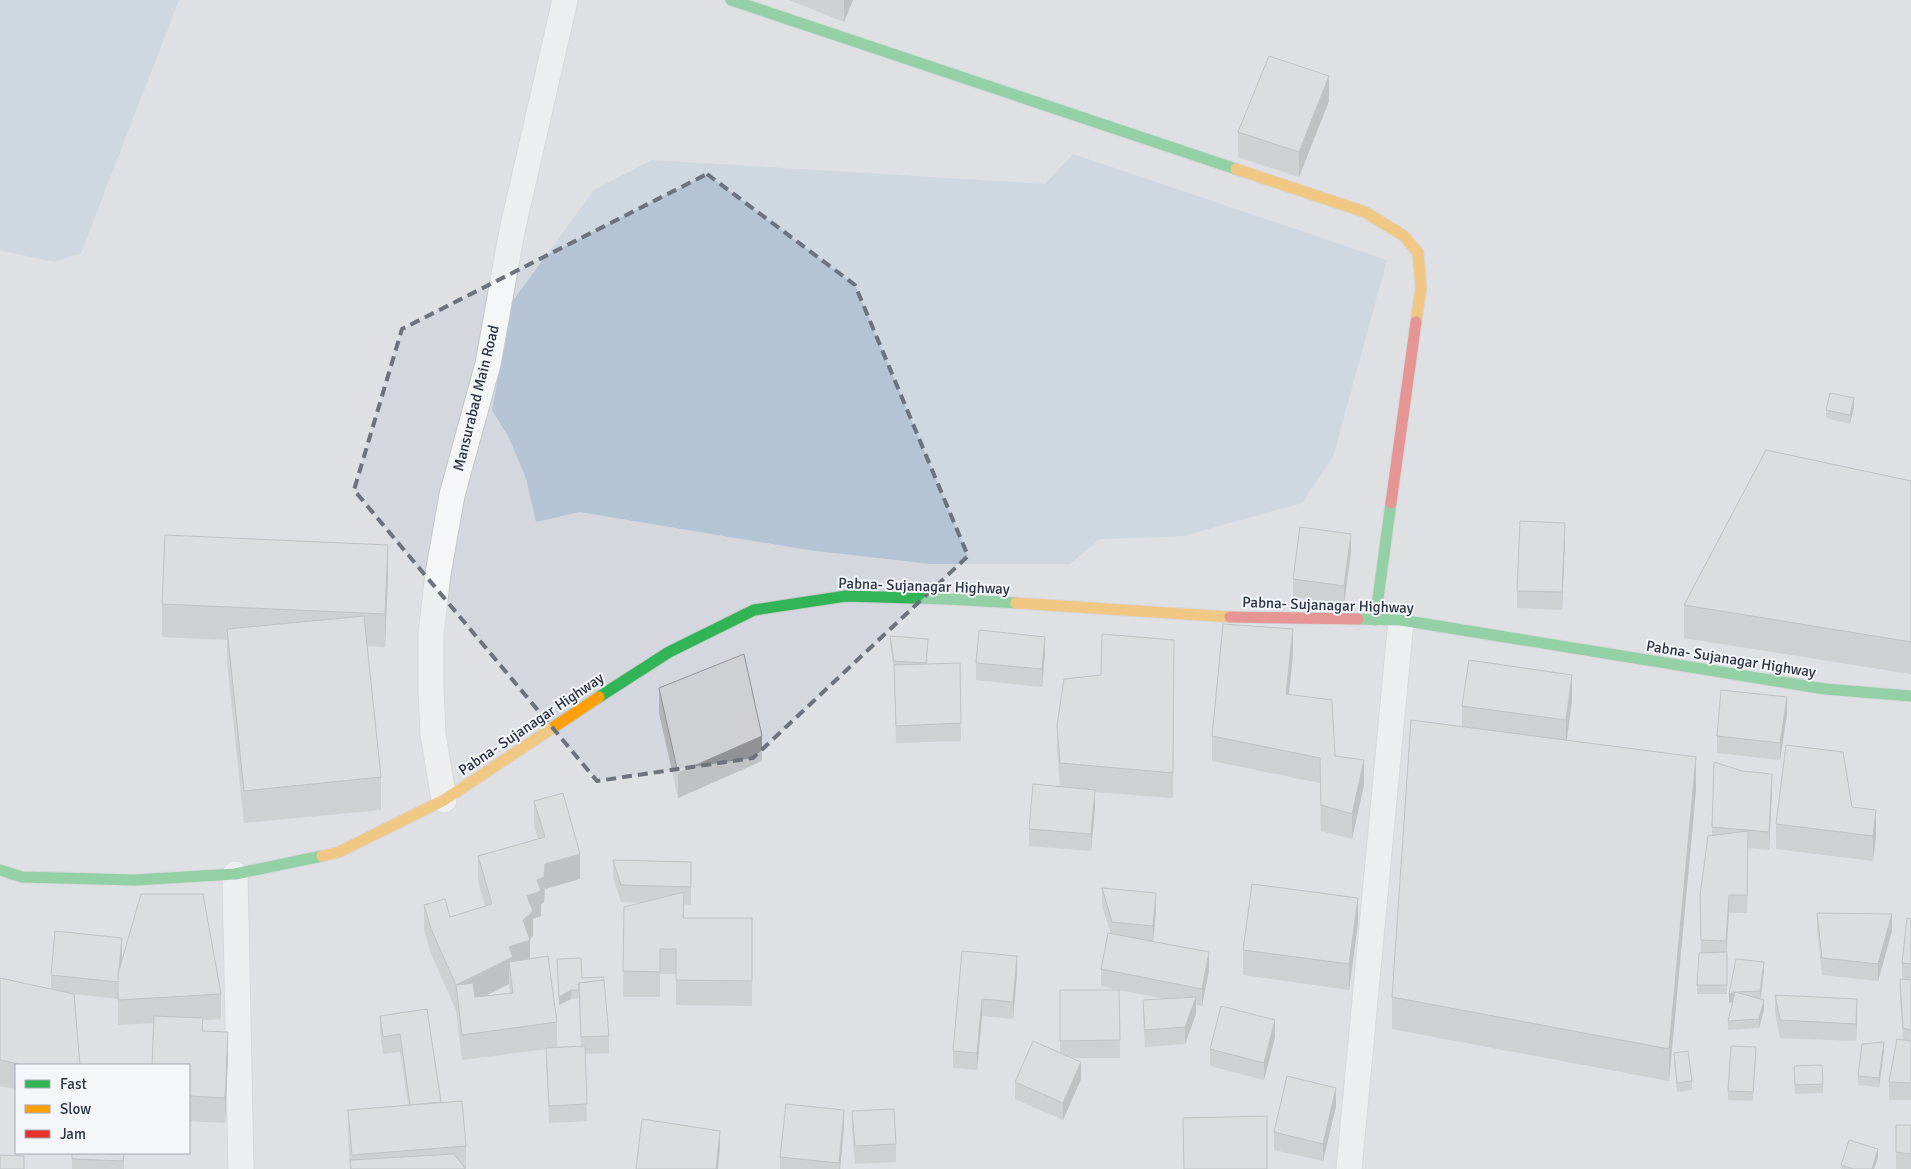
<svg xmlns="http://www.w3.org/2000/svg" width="1911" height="1169" font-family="Signika,sans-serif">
	<rect width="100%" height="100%" fill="#e6e8ea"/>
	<!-- built -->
	<path fill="#d4d7dd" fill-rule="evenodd" d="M0,0h1911v1169h-1911zM16,1065h173v88h-173z"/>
	<!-- water -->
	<g fill="#b4c4d5">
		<polygon points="0,0 179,0 81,253 54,262 0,250"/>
		<polygon points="1073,154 1387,260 1333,457 1302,503 1183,536 1100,539 1070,564 931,564 808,550 580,512 536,522 526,478 508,436 492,410 512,302 594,190 652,160 1045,184"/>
	</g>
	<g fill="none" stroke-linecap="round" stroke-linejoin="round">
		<defs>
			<g id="street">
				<polyline points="444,800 433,734 431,688 431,634 438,574 452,495 488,364 512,231 565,0"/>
				<polyline points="235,874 241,1169"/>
				<polyline points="1349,1169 1401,620"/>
			</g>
			<g id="fast">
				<polyline points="731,0 1236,169"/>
				<polyline points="1358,619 1401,620 1825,689 1911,696"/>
				<polyline points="1375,620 1391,503"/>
				<polyline points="599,697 669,652 754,610 846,596 947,599 1016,603"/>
				<polyline points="0,870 22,877 135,880 235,874 322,856"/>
			</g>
			<g id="slow">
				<polyline points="1236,169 1365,212 1404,236 1418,253 1421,287 1416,322"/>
				<polyline points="1016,603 1230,617"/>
				<polyline points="322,856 339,852 444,800 599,697"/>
			</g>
			<g id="jam">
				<polyline points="1391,503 1416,322"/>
				<polyline points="1230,617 1358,619"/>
			</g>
		</defs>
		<!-- street casing -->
		<use href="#street" stroke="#c4c6c8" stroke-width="27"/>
		<!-- fast casing -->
		<use href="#fast" stroke="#c4c6c8" stroke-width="13"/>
		<!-- slow casing -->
		<use href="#slow" stroke="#c4c6c8" stroke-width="13"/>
		<!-- jam casing -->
		<use href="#jam" stroke="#c4c6c8" stroke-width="13"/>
		<!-- street -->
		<use href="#street" stroke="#f5f6f7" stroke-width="25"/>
		<!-- fast -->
		<use href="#fast" stroke="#30b455" stroke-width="11"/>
		<!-- slow -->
		<use href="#slow" stroke="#ff9f0a" stroke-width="11"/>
		<!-- jam -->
		<use href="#jam" stroke="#e5322d" stroke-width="11"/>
	</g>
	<!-- wall -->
	<g fill="#b1b3b5" fill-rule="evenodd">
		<polygon points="789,0 853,0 844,22"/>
		<polygon points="1329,101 1299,177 1238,157 1238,132"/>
		<polygon points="1854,407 1850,424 1826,418 1826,410"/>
		<polygon points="1911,481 1911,674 1684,638 1684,605"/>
		<polygon points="1565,540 1562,610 1517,608 1517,591"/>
		<polygon points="1351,551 1344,604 1293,597 1293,579"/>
		<polygon points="388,577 385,647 367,646 381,777 381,810 244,823 227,661 227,640 162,637 162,604"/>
		<polygon points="890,636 928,647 927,664 961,723 961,741 896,743 894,670 890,645"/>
		<polygon points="1174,640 1173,798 1095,792 1095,807 1091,851 1029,846 1029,829 1060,787 1057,750 1057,725 1101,675"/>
		<polygon points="1045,654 1042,687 976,680 976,663"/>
		<polygon points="1293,654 1289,694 1335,756 1364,785 1352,839 1321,831 1320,783 1212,761 1212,736"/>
		<polygon points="659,688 762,761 678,798 659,713"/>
		<polygon points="1572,700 1567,740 1696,790 1669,1081 1392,1029 1392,997 1462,726 1462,706"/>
		<polygon points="1787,714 1780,760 1717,753 1717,736"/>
		<polygon points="1714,762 1772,791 1769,850 1748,848 1747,913 1729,913 1726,952 1727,952 1727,994 1697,994 1697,985 1701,953 1700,895 1712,836"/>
		<path d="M534,801l46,78 -35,10 -1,13 -3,2v12l-8,3v17l-3,3v20l27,63v25l24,-1 -2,-48 -8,1 -12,6 -2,-46 25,19 27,58v17l-24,1 2,67 -38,2 -3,-74 -84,11 -6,-50 -25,-56 -7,-24v-25l26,12 35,-11 -7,-25v-25l60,-17 -4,-13zM509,984l1,9 -25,3z"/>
		<polygon points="1852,807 1876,836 1873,861 1776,849 1776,824"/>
		<polygon points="613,860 691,862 691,905 684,904 684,918 752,918 752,1006 676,1005 676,974 660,974 660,997 623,997 624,907 640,903 621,902 613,877"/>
		<polygon points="1102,888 1156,910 1153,942 1209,970 1202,1006 1196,1005 1196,1014 1185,1044 1145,1047 1143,1018 1143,1000 1166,999 1119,990 1120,1058 1072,1058 1081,1079 1063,1120 1015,1099 1015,1082 1060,1053 1060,990 1118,990 1101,986 1101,969 1111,934 1102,906"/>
		<polygon points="1817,913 1892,931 1878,981 1822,975 1817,930"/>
		<polygon points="1911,919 1911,1100 1889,1100 1889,1082 1903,1040 1900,996 1900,979 1902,979 1902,963"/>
		<polygon points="1358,923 1349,990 1243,975 1243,950"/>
		<polygon points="962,951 1017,974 1013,1019 982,1016 977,1070 953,1068 953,1051"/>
		<polygon points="122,955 122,960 221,994 221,1019 203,1020 203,1031 228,1058 225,1123 189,1121 189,1065 154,1023 118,1025 118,999 74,994 80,1065 16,1065 16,1089 0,1086 0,978 51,989 51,975"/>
		<polygon points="1764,971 1761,999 1764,1009 1759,1028 1728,1030 1728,1021 1733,1002 1729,1003 1729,994"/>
		<polygon points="1775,995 1857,1016 1856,1041 1780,1038 1775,1012"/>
		<polygon points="427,1009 441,1103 466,1146 466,1169 350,1169 348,1135 348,1110 408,1105 400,1052 383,1054 380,1033 380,1016"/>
		<polygon points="1275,1037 1264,1080 1210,1066 1210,1049"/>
		<polygon points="1884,1051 1879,1087 1858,1085 1858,1076"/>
		<polygon points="1674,1053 1692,1081 1692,1090 1677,1092 1674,1062"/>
		<polygon points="1756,1056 1753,1101 1728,1100 1728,1091"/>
		<polygon points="1794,1066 1823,1084 1823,1093 1795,1094"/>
		<polygon points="1336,1106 1323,1161 1274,1150 1274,1132"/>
		<polygon points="852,1111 896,1144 896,1162 855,1164 852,1129"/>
		<rect x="1896" y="1125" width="15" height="44"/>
		<polygon points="844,1127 840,1169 780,1169 780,1157"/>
		<rect x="72" y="1153" width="52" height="16"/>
		<polygon points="1878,1158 1874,1169 1841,1169 1841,1165"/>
	</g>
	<!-- shaded-wall -->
	<g fill="#909294">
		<polygon points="844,0 853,0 844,22"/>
		<polygon points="1329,76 1329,101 1299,177 1299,152"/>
		<polygon points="1854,398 1854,407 1850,424 1850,415"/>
		<polygon points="1565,523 1565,540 1562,610 1562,592"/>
		<polygon points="1351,534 1351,551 1344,604 1344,586"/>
		<polygon points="388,545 388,577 385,647 385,614"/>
		<polygon points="1293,629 1293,654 1286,719 1286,694"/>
		<polygon points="1045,637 1045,654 1042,687 1042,669"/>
		<polygon points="1572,675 1572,700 1566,746 1566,720"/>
		<polygon points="1787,697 1787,714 1780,760 1780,743"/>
		<polygon points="762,736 762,761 678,798 678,773"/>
		<polygon points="1696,757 1696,790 1669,1081 1669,1049"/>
		<polygon points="1364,760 1364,785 1352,839 1352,814"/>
		<polygon points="1772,774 1772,791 1769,850 1769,832"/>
		<polygon points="1095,790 1095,807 1091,851 1091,834"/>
		<polygon points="1876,810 1876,836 1873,861 1873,836"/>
		<polygon points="1748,831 1748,848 1747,913 1747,895"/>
		<polygon points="580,854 580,879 545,889 544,902 541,904 541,916 533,919 533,936 528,941 530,940 530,965 509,962 509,984 459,1009 456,985 509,947 523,920 527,896 545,864"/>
		<polygon points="1156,893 1156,910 1153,943 1153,926"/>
		<polygon points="1729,895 1729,913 1726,958 1726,941"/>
		<polygon points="1358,898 1358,923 1349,990 1349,964"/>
		<polygon points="1892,914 1892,931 1878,981 1878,964"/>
		<polygon points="122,938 122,955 118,999 118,982"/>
		<polygon points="1209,952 1209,970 1202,1006 1202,989"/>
		<polygon points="1017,956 1017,974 1013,1019 1013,1002"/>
		<polygon points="1764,962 1764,971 1760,1000 1760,991"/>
		<polygon points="571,990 571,999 559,1005 559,997"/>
		<polygon points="1735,992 1735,1001 1729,1003 1729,994"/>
		<polygon points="1196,997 1196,1014 1185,1044 1185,1027"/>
		<polygon points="982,999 982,1016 977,1070 977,1053"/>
		<polygon points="1857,999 1857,1016 1856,1041 1856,1024"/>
		<polygon points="1764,1000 1764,1009 1759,1028 1759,1019"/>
		<polygon points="1275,1020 1275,1037 1264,1080 1264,1063"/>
		<polygon points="228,1032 228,1058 225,1123 225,1098"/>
		<polygon points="1884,1042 1884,1051 1879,1087 1879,1078"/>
		<polygon points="1081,1062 1081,1079 1063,1120 1063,1103"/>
		<polygon points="1336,1088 1336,1106 1323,1161 1323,1144"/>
		<polygon points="844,1110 844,1127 840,1169 839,1169"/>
		<polygon points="720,1131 720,1149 718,1169 716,1169"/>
		<polygon points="1878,1149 1878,1158 1874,1169 1872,1169"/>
	</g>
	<!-- building -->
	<g fill="#ced0d3" stroke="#909294">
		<polygon points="1269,56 1329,76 1299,152 1238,132"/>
		<polygon points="1830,393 1854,398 1850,415 1826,410"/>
		<polygon points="1766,450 1911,481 1911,642 1684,605"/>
		<polygon points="1520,521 1565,523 1562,592 1517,591"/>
		<polygon points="1300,527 1351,534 1344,586 1293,579"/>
		<polygon points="165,535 388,545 385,614 162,604"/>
		<polygon points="364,616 381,777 244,791 227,629"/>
		<polygon points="1223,624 1293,629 1286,694 1332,700 1335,756 1364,760 1352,814 1321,805 1320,758 1212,736"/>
		<polygon points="979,630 1045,637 1042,669 976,663"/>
		<polygon points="1102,634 1174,640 1173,773 1060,763 1057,725 1064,679 1101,675"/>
		<polygon points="890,636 928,639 926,663 894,661"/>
		<polygon points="744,654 762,736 678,773 659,688"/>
		<polygon points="1469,660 1572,675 1566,720 1462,706"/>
		<polygon points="960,663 961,723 896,726 894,665"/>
		<polygon points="1721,690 1787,697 1780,743 1717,736"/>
		<polygon points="1411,720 1696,757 1669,1049 1392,997"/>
		<polygon points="1786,745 1843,752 1852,807 1876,810 1873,836 1776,824"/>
		<polygon points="1714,762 1742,771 1772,774 1769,832 1712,827"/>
		<polygon points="1033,784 1095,790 1091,834 1029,829"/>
		<polygon points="563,793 580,854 545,864 544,877 537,880 541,891 527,896 533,911 523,920 530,940 509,947 513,957 456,985 473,983 475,997 513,993 509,962 548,956 557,1022 462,1035 456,985 431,929 424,905 445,899 450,917 492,904 478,856 545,837 534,801"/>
		<polygon points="1748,831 1747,895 1729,895 1726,941 1701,940 1700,895 1708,836"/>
		<polygon points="613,860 691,862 691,887 621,885"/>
		<polygon points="1252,884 1358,898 1349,964 1243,950"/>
		<polygon points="1102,888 1156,893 1153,926 1112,922"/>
		<polygon points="684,892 683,918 752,918 752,981 676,980 676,949 660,949 660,972 623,971 624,907"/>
		<polygon points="141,894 203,894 221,994 118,1000 118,974"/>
		<polygon points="1817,913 1892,914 1878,964 1822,958"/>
		<polygon points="1907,918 1911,919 1911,964 1902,963"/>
		<polygon points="55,931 122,938 119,969 118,974 118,982 51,975"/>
		<polygon points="1108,933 1209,952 1202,989 1101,969"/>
		<polygon points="962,951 1017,956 1013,1002 982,999 977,1053 953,1051"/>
		<polygon points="1727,952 1727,985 1697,985 1699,953"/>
		<polygon points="581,958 582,978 604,977 604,980 579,983 579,990 571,990 559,997 557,959"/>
		<polygon points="1736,959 1764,962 1760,991 1735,992 1764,1000 1759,1019 1728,1021 1735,992 1729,994"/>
		<polygon points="0,978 74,994 80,1065 23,1065 0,1060"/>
		<polygon points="1900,979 1911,980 1911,1030 1903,1028"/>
		<polygon points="604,980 609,1036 581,1037 579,983"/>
		<polygon points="1060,990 1119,990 1120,1040 1060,1041"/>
		<polygon points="1775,995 1857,999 1856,1024 1780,1020"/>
		<polygon points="1196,997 1185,1027 1145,1030 1143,1000"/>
		<polygon points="1221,1006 1275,1020 1264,1063 1210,1049"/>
		<polygon points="427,1009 441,1102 410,1105 400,1034 383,1037 380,1016"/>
		<polygon points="154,1016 203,1018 202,1031 228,1032 225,1098 189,1096 189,1065 152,1065"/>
		<polygon points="1897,1039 1911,1041 1911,1083 1889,1082"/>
		<polygon points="1033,1041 1081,1062 1063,1103 1015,1082"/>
		<polygon points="1884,1042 1879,1078 1858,1076 1862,1044"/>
		<polygon points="585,1046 587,1104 549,1106 546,1048"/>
		<polygon points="1731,1046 1756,1047 1753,1092 1728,1091"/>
		<polygon points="1688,1051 1692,1081 1677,1083 1674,1053"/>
		<polygon points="1822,1065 1823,1084 1795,1085 1794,1066"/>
		<polygon points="1287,1076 1336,1088 1323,1144 1274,1132"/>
		<polygon points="462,1101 466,1146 352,1155 348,1110"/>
		<polygon points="786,1104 844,1110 839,1163 780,1157"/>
		<polygon points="894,1109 896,1144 855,1146 852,1111"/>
		<polygon points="1267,1116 1267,1169 1184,1169 1183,1118"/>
		<polygon points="642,1119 720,1131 716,1169 636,1169"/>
		<polygon points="1896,1125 1911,1125 1911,1154 1896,1152"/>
		<polygon points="1849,1140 1878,1149 1872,1169 1853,1169 1841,1165"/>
		<polygon points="72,1153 124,1153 123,1161 72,1159"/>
		<polygon points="454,1154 464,1167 465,1169 351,1169 350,1160"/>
		<polygon points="0,1155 24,1156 24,1169 0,1169"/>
	</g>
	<!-- marked area -->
	<path d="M0 0H1911V1169H0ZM707,174l148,111 113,271 -215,202 -156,23 -243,-291 48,-161z" fill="#e6e8ea" fill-opacity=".55" fill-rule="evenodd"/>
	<path fill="none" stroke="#6c737f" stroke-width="4" stroke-dasharray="10 6" stroke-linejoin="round" d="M707,174l148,111 113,271 -215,202 -156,23 -243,-291 48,-161z"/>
	<g text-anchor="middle" stroke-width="4" stroke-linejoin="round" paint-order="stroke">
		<!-- street labels -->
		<g font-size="15" fill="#2b3445" stroke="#f4f6f9">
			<text transform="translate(476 398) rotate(-76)" y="5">Mansurabad Main Road</text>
			<text transform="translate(924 586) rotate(2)" y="5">Pabna- Sujanagar Highway</text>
			<text transform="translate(1328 605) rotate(2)" y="5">Pabna- Sujanagar Highway</text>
			<text transform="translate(1731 659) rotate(9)" y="5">Pabna- Sujanagar Highway</text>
			<text transform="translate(531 724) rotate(-34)" y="5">Pabna- Sujanagar Highway</text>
		</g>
	</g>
	<!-- legend -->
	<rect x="15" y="1064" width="175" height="90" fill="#f4f6f9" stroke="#a4a8b1"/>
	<rect x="25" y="1080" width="25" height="8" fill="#30b455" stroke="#a4a8b1"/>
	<text x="60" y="1089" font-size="15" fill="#2b3445">Fast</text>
	<rect x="25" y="1105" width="25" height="8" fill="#ff9f0a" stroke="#a4a8b1"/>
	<text x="60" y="1114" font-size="15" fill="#2b3445">Slow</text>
	<rect x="25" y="1130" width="25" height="8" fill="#e5322d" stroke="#a4a8b1"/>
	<text x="60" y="1139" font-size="15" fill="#2b3445">Jam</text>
</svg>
